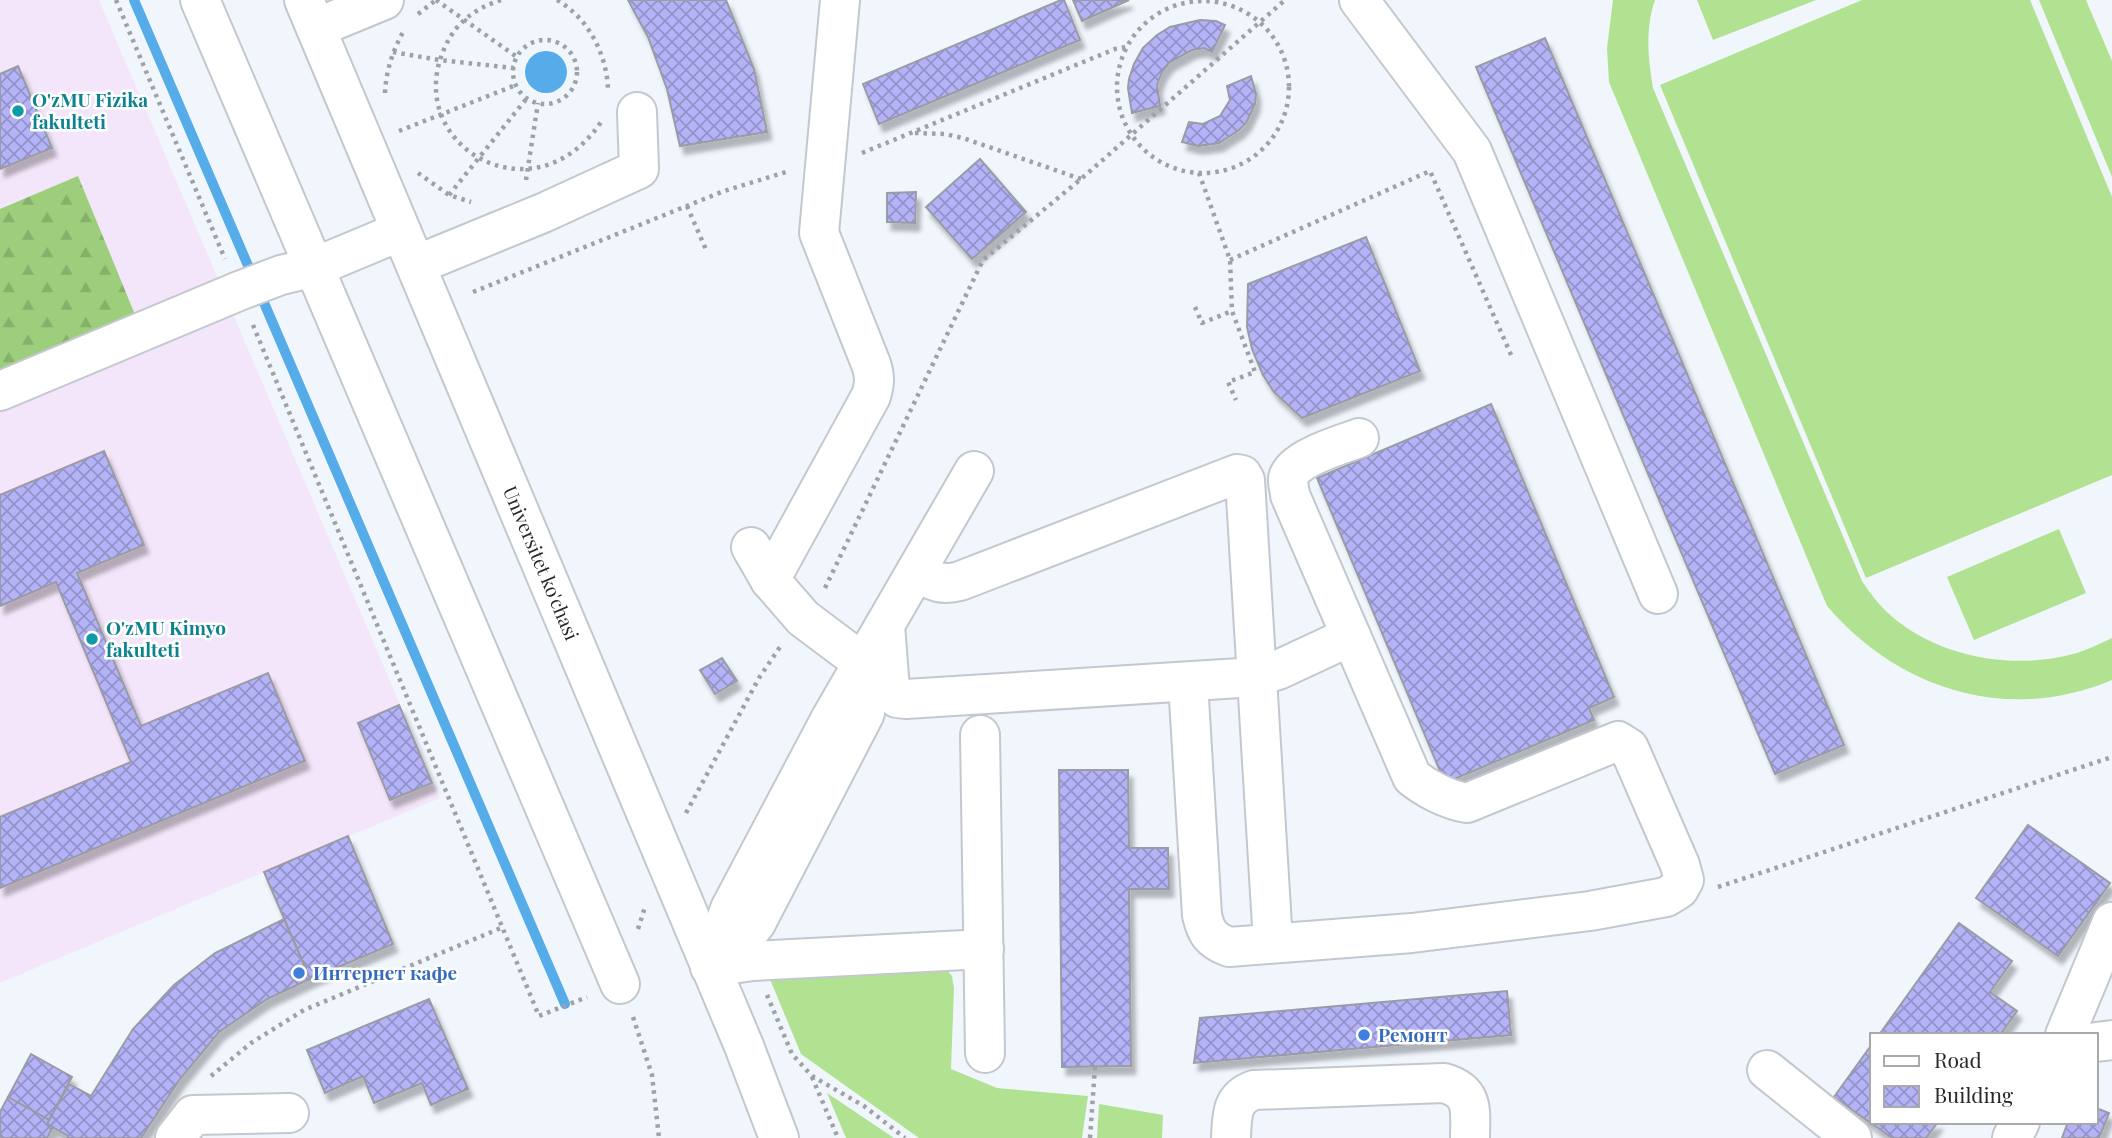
<svg xmlns="http://www.w3.org/2000/svg" width="2112" height="1138" font-family="'Playfair Display',serif">
	<defs>
		<pattern id="forest-firs" width="22" height="20" patternUnits="userSpaceOnUse" patternTransform="scale(1.75)"><rect width="22" height="20" fill="#9cce7c"/><path d="M5 1l3.5 6h-7zM16 11l3.5 6h-7z" fill="#86b16b"/></pattern>
		<pattern id="building-cross-hatch" width="8" height="8" patternUnits="userSpaceOnUse" patternTransform="scale(1.75)"><rect width="8" height="8" fill="#b5b3f8"/><path d="M0 0l8 8M0 8l8-8" fill="none" stroke="#9392c9"/></pattern>
		<filter id="shadow"><feDropShadow dx="4.5" dy="8" stdDeviation="2" flood-color="#0004"/></filter>
	</defs>
	<rect width="100%" height="100%" fill="#f1f6fd"/>
	<!-- education -->
	<polygon fill="#f4e6fa" points="0,0 99,0 440,798 0,983"/>
	<!-- grass -->
	<g fill="#b0e291">
		<path d="M1613,0h42c-10,29 -7,59 -2,88l209,493c8,12 17,24 27,33 49,44 126,57 188,39 12,-4 24,-10 35,-15v42c-104,44 -213,10 -285,-74l-218,-524 -2,-34z"/>
		<polygon points="1697,0 1816,0 1713,40"/>
		<polygon points="1862,0 2030,0 2112,197 2112,475 1866,578 1660,85"/>
		<polygon points="2039,0 2086,0 2112,61 2112,177"/>
		<polygon points="2059,529 2086,593 1974,640 1947,577"/>
		<polygon points="944,967 952,976 954,988 951,1069 997,1088 1088,1096 1082,1138 919,1138 801,1054 767,972"/>
		<polygon points="827,1093 894,1138 846,1138"/>
		<polygon points="1099,1104 1163,1115 1162,1138 1097,1138"/>
	</g>
	<!-- forest -->
	<polygon fill="url(#forest-firs)" points="78,176 136,317 0,374 0,209"/>
	<!-- water -->
	<circle fill="#55ace8" cx="546" cy="72" r="21"/>
	<g fill="none" stroke-linecap="round" stroke-linejoin="round">
		<!-- stream -->
		<polyline stroke="#55ace8" stroke-width="10" points="134,0 565,1004"/>
	</g>
	<!-- building -->
	<g fill="url(#building-cross-hatch)" stroke="#9b9ba3" stroke-width="2" filter="url(#shadow)">
		<polygon points="628,0 726,0 754,69 767,132 680,146 667,89 648,37"/>
		<polygon points="1061,0 1064,0 1080,40 879,124 863,84"/>
		<polygon points="1073,0 1129,0 1082,21"/>
		<polygon points="1200,20 1216,21 1225,25 1212,52 1204,48 1192,50 1170,62 1162,72 1157,85 1160,106 1132,113 1128,88 1129,79 1134,64 1143,48 1157,35 1170,27"/>
		<polygon points="1545,38 1844,745 1775,774 1476,67"/>
		<polygon points="18,66 52,148 0,169 0,74"/>
		<polygon points="1251,76 1256,94 1255,104 1246,123 1239,130 1219,143 1198,146 1182,142 1189,122 1203,124 1220,116 1230,100 1227,86"/>
		<polygon points="980,159 1026,212 972,259 926,207"/>
		<polygon points="916,192 915,223 887,222 887,193"/>
		<polygon points="1366,237 1420,371 1302,418 1274,392 1263,375 1252,349 1247,327 1248,284"/>
		<polygon points="1491,404 1614,697 1589,708 1594,720 1445,783 1317,478"/>
		<polygon points="104,451 144,545 77,573 141,726 268,673 305,761 0,888 0,817 131,762 56,582 0,606 0,495"/>
		<polygon points="722,658 737,681 715,694 700,670"/>
		<polygon points="399,705 432,783 390,800 358,723"/>
		<polygon points="1059,770 1128,770 1129,848 1168,848 1169,889 1129,889 1131,1066 1062,1067"/>
		<polygon points="2028,825 2110,883 2058,956 1976,898"/>
		<polygon points="348,836 393,944 310,979 264,872"/>
		<polygon points="284,919 310,979 267,999 219,1032 180,1079 141,1138 67,1138 68,1136 47,1124 69,1084 91,1096 133,1029 174,985 215,953"/>
		<polygon points="1959,923 2012,961 1990,992 2017,1011 2000,1035 1879,1035"/>
		<polygon points="1507,991 1511,1035 1194,1063 1200,1018"/>
		<polygon points="429,999 468,1089 431,1105 422,1083 374,1103 363,1076 325,1093 307,1050"/>
		<polygon points="1872,1044 1872,1122 1938,1122 1926,1138 1892,1138 1834,1097"/>
		<polygon points="31,1054 72,1077 49,1120 8,1097"/>
		<polygon points="8,1097 49,1120 47,1124 53,1127 47,1138 0,1138 0,1112"/>
		<polygon points="2096,1108 2109,1113 2099,1138 2062,1138 2068,1122 2096,1122"/>
	</g>
	<g fill="none" stroke-linecap="round" stroke-linejoin="round">
		<defs>
			<g id="minor">
				<polyline points="200,0 620,984"/>
				<path id="s1" d="M304,0l440,1046 35,92"/>
				<polyline points="1359,0 1472,151 1658,594"/>
				<polyline points="316,28 384,0"/>
				<polyline points="416,265 543,213 639,169 637,112"/>
				<polyline points="0,391 239,291 281,275 315,267 401,231"/>
				<path d="M916,572c17,9 25,14 44,9l277,-107 5,1 3,5 28,463"/>
				<path d="M770,580l101,-184c4,-13 4,-20 0,-32l-52,-131 21,-233"/>
				<polyline points="885,625 890,690 897,698 906,699 1256,677 1278,670 1351,636"/>
				<path d="M1188,682l14,233c4,18 9,25 27,32l183,-14 178,-22 76,-14 13,-8 5,-9 -4,-15 -51,-117 -11,-7 -151,62c-19,-3 -40,-14 -55,-26l-122,-282c0,-5 -3,-12 -2,-17 5,-20 53,-33 71,-40"/>
				<polyline points="980,735 985,1053"/>
				<polyline points="714,963 743,939 756,923 865,713 863,663 803,618 770,580 751,547"/>
				<polyline points="710,967 730,909 831,718 974,471"/>
				<polyline points="710,967 753,961 984,949"/>
				<polyline points="2065,1035 2112,922"/>
				<polyline points="2096,1042 2112,1040"/>
				<polyline points="1767,1070 1852,1138"/>
				<polyline points="175,1138 193,1115 289,1113"/>
				<path d="M1231,1138c1,-22 0,-40 23,-48l190,-7c31,9 26,28 26,55"/>
				<polyline points="2012,1138 2020,1122"/>
			</g>
		</defs>
		<!-- minor casing -->
		<use href="#minor" stroke="#c3c8cf" stroke-width="42"/>
		<!-- path -->
		<g stroke="#9ea2a7" stroke-width="4.5" stroke-dasharray="3.5 5" stroke-linecap="butt">
			<polyline points="116,0 225,259"/>
			<polyline points="436,0 517,57"/>
			<path d="M501,0c-25,8 -45,22 -56,47 -45,97 88,176 156,75"/>
			<path d="M557,0c31,18 50,54 51,90"/>
			<circle cx="1203" cy="87" r="86"/>
			<polyline points="418,14 436,0"/>
			<circle cx="545" cy="72" r="32"/>
			<polyline points="393,52 439,60 514,68"/>
			<path d="M385,93c1,-23 8,-42 18,-61"/>
			<polyline points="399,131 516,85"/>
			<polyline points="915,133 945,134 963,138 1081,179"/>
			<polyline points="862,153 1115,49 1126,47"/>
			<polyline points="418,173 449,195 471,202"/>
			<polyline points="1199,173 1230,260 1232,311 1255,372 1228,382 1236,400"/>
			<polyline points="526,180 538,103"/>
			<polyline points="449,195 527,98"/>
			<polyline points="687,206 707,252"/>
			<polyline points="1230,260 1430,171 1512,357"/>
			<polyline points="473,292 724,191 789,171"/>
			<polyline points="1195,307 1202,323 1232,311"/>
			<polyline points="253,325 539,1016 587,997"/>
			<polyline points="825,588 983,260 1081,179 1285,0"/>
			<polyline points="686,813 759,678 780,647"/>
			<polyline points="1718,887 2112,757"/>
			<polyline points="638,929 645,907"/>
			<polyline points="767,995 792,1054 812,1076 864,1106 905,1138"/>
			<polyline points="633,1017 652,1075 659,1138"/>
			<polyline points="211,1076 251,1043 304,1010 501,928"/>
			<polyline points="812,1077 838,1138"/>
			<polyline points="1090,1138 1095,1067"/>
		</g>
		<!-- minor -->
		<use href="#minor" stroke="#fff" stroke-width="38"/>
	</g>
	<!-- markers -->
	<g fill="#0f9aa8" stroke="#fff" stroke-width="2.5">
		<circle cx="18" cy="111" r="7"/>
		<circle cx="92" cy="639" r="7"/>
	</g>
	<g fill="#3f7fe0" stroke="#fff" stroke-width="2.5">
		<circle cx="299" cy="973" r="7"/>
		<circle cx="1364" cy="1035" r="7"/>
	</g>
	<g text-anchor="middle" stroke-width="5" stroke-linejoin="round" paint-order="stroke">
		<!-- culture labels -->
		<g font-size="19" font-weight="bold" fill="#0d838f" stroke="#fff" text-anchor="start">
			<text x="32" y="107">O'zMU Fizika<tspan x="32" dy="22">fakulteti</tspan></text>
			<text x="106" y="635">O'zMU Kimyo<tspan x="106" dy="22">fakulteti</tspan></text>
		</g>
		<!-- street labels -->
		<g font-size="19" fill="#26282a" stroke="#fff">
			<text dy="7" stroke="none"><textPath href="#s1" startOffset="611">Universitet ko'chasi</textPath></text>
		</g>
		<!-- shop labels -->
		<g font-size="19" font-weight="bold" fill="#366cbe" stroke="#fff" text-anchor="start">
			<text x="313" y="980">Интернет кафе</text>
			<text x="1378" y="1042">Ремонт</text>
		</g>
	</g>
	<!-- legend -->
	<rect x="1870" y="1033" width="228" height="91" fill="#ffffff" stroke="#a8a9aa" stroke-width="2"/>
	<rect x="1884" y="1056" width="35" height="10" fill="#ffffff" stroke="#a8a9aa" stroke-width="2"/>
	<text x="1934" y="1068" font-size="21" fill="#26282a">Road</text>
	<rect x="1884" y="1086" width="35" height="21" fill="url(#building-cross-hatch)" stroke="#a8a9aa" stroke-width="2"/>
	<text x="1934" y="1103" font-size="21" fill="#26282a">Building</text>
</svg>
